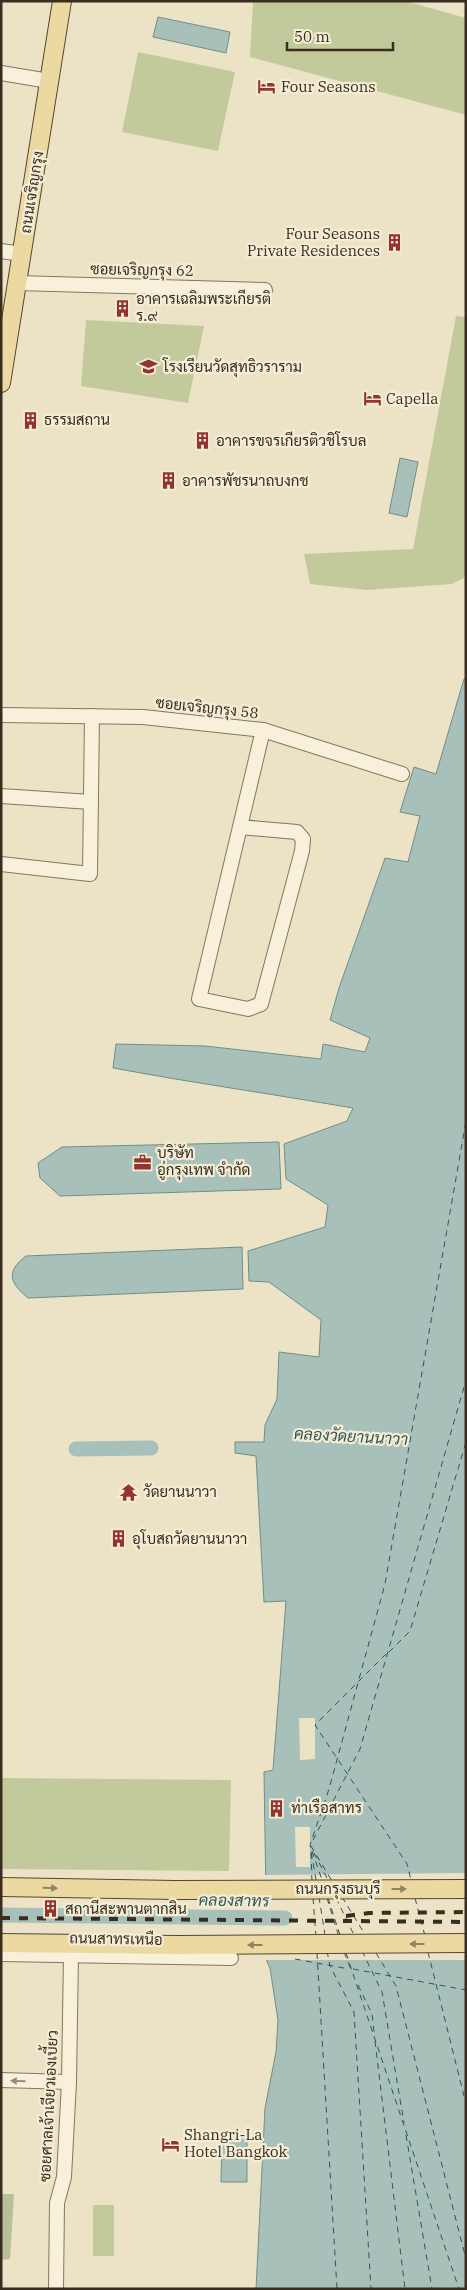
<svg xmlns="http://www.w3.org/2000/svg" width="467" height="2290" font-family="'IBM Plex Serif',Sarabun,serif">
	<rect width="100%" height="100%" fill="#ece3c7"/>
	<!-- green -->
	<g fill="#c2ca9b">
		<polygon points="253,1 405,1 466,18 466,115 250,57"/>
		<polygon points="138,52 235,72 218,151 122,132"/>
		<polygon points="456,316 466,317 466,572 464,578 452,584 367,590 310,584 304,554 413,549"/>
		<polygon points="86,320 204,326 188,403 81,386"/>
		<polygon points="1,1778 231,1780 229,1871 1,1869"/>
		<rect x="93" y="2205" width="21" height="51"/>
	</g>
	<!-- cemetery -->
	<polygon fill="#b9bf9a" points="1,2194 14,2194 10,2259 1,2260"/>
	<!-- water -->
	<g fill="#a8c0ba" stroke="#6f8e88">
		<polygon points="158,17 230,32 226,53 153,37"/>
		<polygon points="400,458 418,462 407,517 389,513"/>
		<path d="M464,679h2v1610h-210l9,-181 11,-56 2,-32 -8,-52 -3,-6 -3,-190 9,-2 13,-169 -22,1 -8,-146 -21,-3v-11h29l1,-17 12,-26 2,-47 40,5 2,-37 -52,-38 -20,-1 -1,-30 77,-24 3,-22 -42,-26 -2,-35 63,-23 6,-13c-80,-14 -160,-25 -240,-40l3,-24 89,2 116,13 2,-15 42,8 5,-14 -40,-18 9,-32 46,-130 23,4 12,-46 -20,-4 14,-45 22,7z"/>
		<polygon points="279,1142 281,1189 60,1196 40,1178 38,1163 62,1147"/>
		<path d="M242,1247l1,42 -215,9c-18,-15 -23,-26 -2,-42z"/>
		<polygon points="222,2135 247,2135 247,2182 221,2182"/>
	</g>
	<!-- pier -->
	<g fill="#ece3c7">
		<polygon points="299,1718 315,1718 315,1759 300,1760"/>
		<polygon points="295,1827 310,1827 310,1867 296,1867"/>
		<polygon points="466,1873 466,1960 264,1960 263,1875"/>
	</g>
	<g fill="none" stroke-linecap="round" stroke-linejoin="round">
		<!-- canal -->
		<g stroke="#a8c0ba" stroke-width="15">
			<polyline points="76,1449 151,1448"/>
			<polyline points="1,1915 285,1918"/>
		</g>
		<!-- ferry -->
		<g stroke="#305656" stroke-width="1" stroke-dasharray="6 5" stroke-linecap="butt">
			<polyline points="389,1652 410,1631 466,1442"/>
			<polyline points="386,1654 315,1725 407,1864 411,1880"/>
			<polyline points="313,1840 360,1749 466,1380"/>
			<polyline points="311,1846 332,1881"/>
			<polyline points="312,1851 322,1880"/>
			<polyline points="311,1853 312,1882"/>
			<polyline points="314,1853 328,1880"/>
			<polyline points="316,1880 310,1845 329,1789 385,1584 466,1121"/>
			<polyline points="319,1897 325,1935"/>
			<polyline points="342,1897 366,1936"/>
			<polyline points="313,1898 316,1937"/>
			<polyline points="327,1898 339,1937"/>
			<polyline points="328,1898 340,1935"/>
			<polyline points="336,1898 355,1937"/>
			<polyline points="415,1898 425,1936"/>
			<polyline points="327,1951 330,1966 354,2012 371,2289"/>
			<polyline points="362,1951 382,1992 404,2123"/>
			<polyline points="344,1952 352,1972"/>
			<polyline points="428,1952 466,2104"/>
			<polyline points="317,1953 337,2289"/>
			<polyline points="346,1953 459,2289"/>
			<polyline points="376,1953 396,1986 466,2259"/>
			<polyline points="295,1959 349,1969"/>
			<polyline points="353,1969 466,1990"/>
			<polyline points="358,1985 372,2014 374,2032"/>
			<polyline points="375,2041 405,2289"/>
			<polyline points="406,2135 432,2289"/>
		</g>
		<defs>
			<g id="minor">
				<polyline points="1,73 49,81"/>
				<polyline points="1,251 22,254"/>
				<polyline points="17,283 265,290"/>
				<polyline points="1,715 143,717 263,730 402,774"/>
				<polyline points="1,796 91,802"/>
				<polyline points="240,827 297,832 303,839 302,851 261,1004 248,1009 199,999 263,730"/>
				<polyline points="1,864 90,874 92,716"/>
				<polyline points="1,1954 231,1958"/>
				<polyline points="1,2080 69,2082"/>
				<polyline points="56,2289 57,2203 64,2177 69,2082 71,1954"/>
			</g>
			<g id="major">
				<polyline points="1,383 62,1"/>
				<polyline points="1,1887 175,1890 466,1889"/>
				<polyline points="1,1943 177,1945 466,1943"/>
			</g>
		</defs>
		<!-- minor casing -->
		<use href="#minor" stroke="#87755d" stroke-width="16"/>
		<!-- major casing -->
		<use href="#major" stroke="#554431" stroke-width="20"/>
		<!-- minor -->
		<use href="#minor" stroke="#f7f0da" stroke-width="14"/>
		<!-- major -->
		<use href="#major" stroke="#ecd9a1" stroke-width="18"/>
		<!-- rail -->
		<g stroke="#382d20" stroke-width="4" stroke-dasharray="9 9" stroke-linecap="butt">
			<polyline points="346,1916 369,1913 466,1912"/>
			<polyline points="1,1918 466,1922"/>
		</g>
	</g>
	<!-- one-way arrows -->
	<defs><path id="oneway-solid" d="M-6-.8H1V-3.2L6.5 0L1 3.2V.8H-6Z" transform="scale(1.25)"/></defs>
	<g fill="#928360">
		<use href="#oneway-solid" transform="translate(50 1888) rotate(1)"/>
		<use href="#oneway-solid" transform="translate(399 1889)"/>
		<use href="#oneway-solid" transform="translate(417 1944) rotate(180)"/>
		<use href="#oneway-solid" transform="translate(255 1945) rotate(180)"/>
	</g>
	<use fill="#988e7d" href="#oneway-solid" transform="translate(18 2081) rotate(-179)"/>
	<!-- icons -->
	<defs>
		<symbol id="hotel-bare" viewBox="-9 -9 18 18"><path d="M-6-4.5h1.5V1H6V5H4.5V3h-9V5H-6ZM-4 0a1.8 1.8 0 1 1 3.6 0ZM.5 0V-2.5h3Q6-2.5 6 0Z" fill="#923531" stroke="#f4edd6" stroke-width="2.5" paint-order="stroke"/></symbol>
		<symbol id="building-bare" viewBox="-9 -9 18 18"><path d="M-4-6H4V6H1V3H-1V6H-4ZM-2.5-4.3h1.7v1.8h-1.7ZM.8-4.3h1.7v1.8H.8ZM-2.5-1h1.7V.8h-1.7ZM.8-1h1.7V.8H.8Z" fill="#923531" stroke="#f4edd6" stroke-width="2.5" paint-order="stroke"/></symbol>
		<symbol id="school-bare" viewBox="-9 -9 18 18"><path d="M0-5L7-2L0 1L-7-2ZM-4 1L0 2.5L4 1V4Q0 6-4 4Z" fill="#923531" stroke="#f4edd6" stroke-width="2.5" paint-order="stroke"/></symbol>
		<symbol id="office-bare" viewBox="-9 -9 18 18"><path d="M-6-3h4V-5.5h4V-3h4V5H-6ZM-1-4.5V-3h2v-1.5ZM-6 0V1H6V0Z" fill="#923531" stroke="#f4edd6" stroke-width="2.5" paint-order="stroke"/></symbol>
		<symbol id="temple-bare" viewBox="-9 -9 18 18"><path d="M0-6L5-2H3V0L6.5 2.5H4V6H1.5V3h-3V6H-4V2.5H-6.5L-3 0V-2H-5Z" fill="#923531" stroke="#f4edd6" stroke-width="2.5" paint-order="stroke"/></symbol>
	</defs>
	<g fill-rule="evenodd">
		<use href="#hotel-bare" x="254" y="74" width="25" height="25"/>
		<use href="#building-bare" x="382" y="230" width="25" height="25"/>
		<use href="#building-bare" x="110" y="296" width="25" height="25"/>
		<use href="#school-bare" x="136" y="354" width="25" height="25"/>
		<use href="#hotel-bare" x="360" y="386" width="25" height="25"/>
		<use href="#building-bare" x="18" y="408" width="25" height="25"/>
		<use href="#building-bare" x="190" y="428" width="25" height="25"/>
		<use href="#building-bare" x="156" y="468" width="25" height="25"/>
		<use href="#office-bare" x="130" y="1150" width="25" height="25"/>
		<use href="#temple-bare" x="116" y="1480" width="25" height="25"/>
		<use href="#building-bare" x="106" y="1526" width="25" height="25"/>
		<use href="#building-bare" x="264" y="1796" width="25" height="25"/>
		<use href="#building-bare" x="38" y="1896" width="25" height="25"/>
		<use href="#hotel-bare" x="158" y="2132" width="25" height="25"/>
	</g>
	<g text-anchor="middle" stroke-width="4.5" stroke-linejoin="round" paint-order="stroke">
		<!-- poi labels -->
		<g font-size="15" fill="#382d20" stroke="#f4edd6" text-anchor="start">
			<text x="281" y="92">Four Seasons</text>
			<text x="380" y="239" text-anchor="end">Four Seasons<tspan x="380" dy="17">Private Residences</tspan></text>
			<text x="136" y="304">อาคารเฉลิมพระเกียรติ<tspan x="136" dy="17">ร.๙</tspan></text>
			<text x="163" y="372">โรงเรียนวัดสุทธิวราราม</text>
			<text x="386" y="404">Capella</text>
			<text x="44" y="425">ธรรมสถาน</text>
			<text x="216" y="446">อาคารขจรเกียรติวชิโรบล</text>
			<text x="182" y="486">อาคารพัชรนาถบงกช</text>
			<text x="157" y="1158">บริษัท<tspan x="157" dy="17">อู่กรุงเทพ จำกัด</tspan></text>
			<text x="143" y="1497">วัดยานนาวา</text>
			<text x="132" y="1544">อุโบสถวัดยานนาวา</text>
			<text x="291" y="1813">ท่าเรือสาทร</text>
			<text x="65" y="1914">สถานีสะพานตากสิน</text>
			<text x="184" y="2140">Shangri-La<tspan x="184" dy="17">Hotel Bangkok</tspan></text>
		</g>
		<!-- street labels -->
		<g font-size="15" fill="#382d20" stroke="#f4edd6">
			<text transform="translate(32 192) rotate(-81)" y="5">ถนนเจริญกรุง</text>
			<text transform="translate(142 270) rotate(1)" y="5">ซอยเจริญกรุง 62</text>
			<text transform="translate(207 708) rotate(6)" y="5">ซอยเจริญกรุง 58</text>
			<text x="338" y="1894">ถนนกรุงธนบุรี</text>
			<text transform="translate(116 1939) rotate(1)" y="5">ถนนสาทรเหนือ</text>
			<text transform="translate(49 2106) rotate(-87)" y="5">ซอยศาลเจ้าเจียวเองเบี้ยว</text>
		</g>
		<!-- water labels -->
		<g font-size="16" font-style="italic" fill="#305656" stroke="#f4edd6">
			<text transform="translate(351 1436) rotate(3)" y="6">คลองวัดยานนาวา</text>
			<text transform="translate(234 1900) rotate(1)" y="6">คลองสาทร</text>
		</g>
	</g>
	<!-- border -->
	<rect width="467" height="2290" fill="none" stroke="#382d20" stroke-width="5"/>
	<!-- scale -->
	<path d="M287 42v8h106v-8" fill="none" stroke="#382d20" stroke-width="2.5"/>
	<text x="294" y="42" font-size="15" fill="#382d20" stroke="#f4edd6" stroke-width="4" paint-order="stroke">50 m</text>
</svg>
